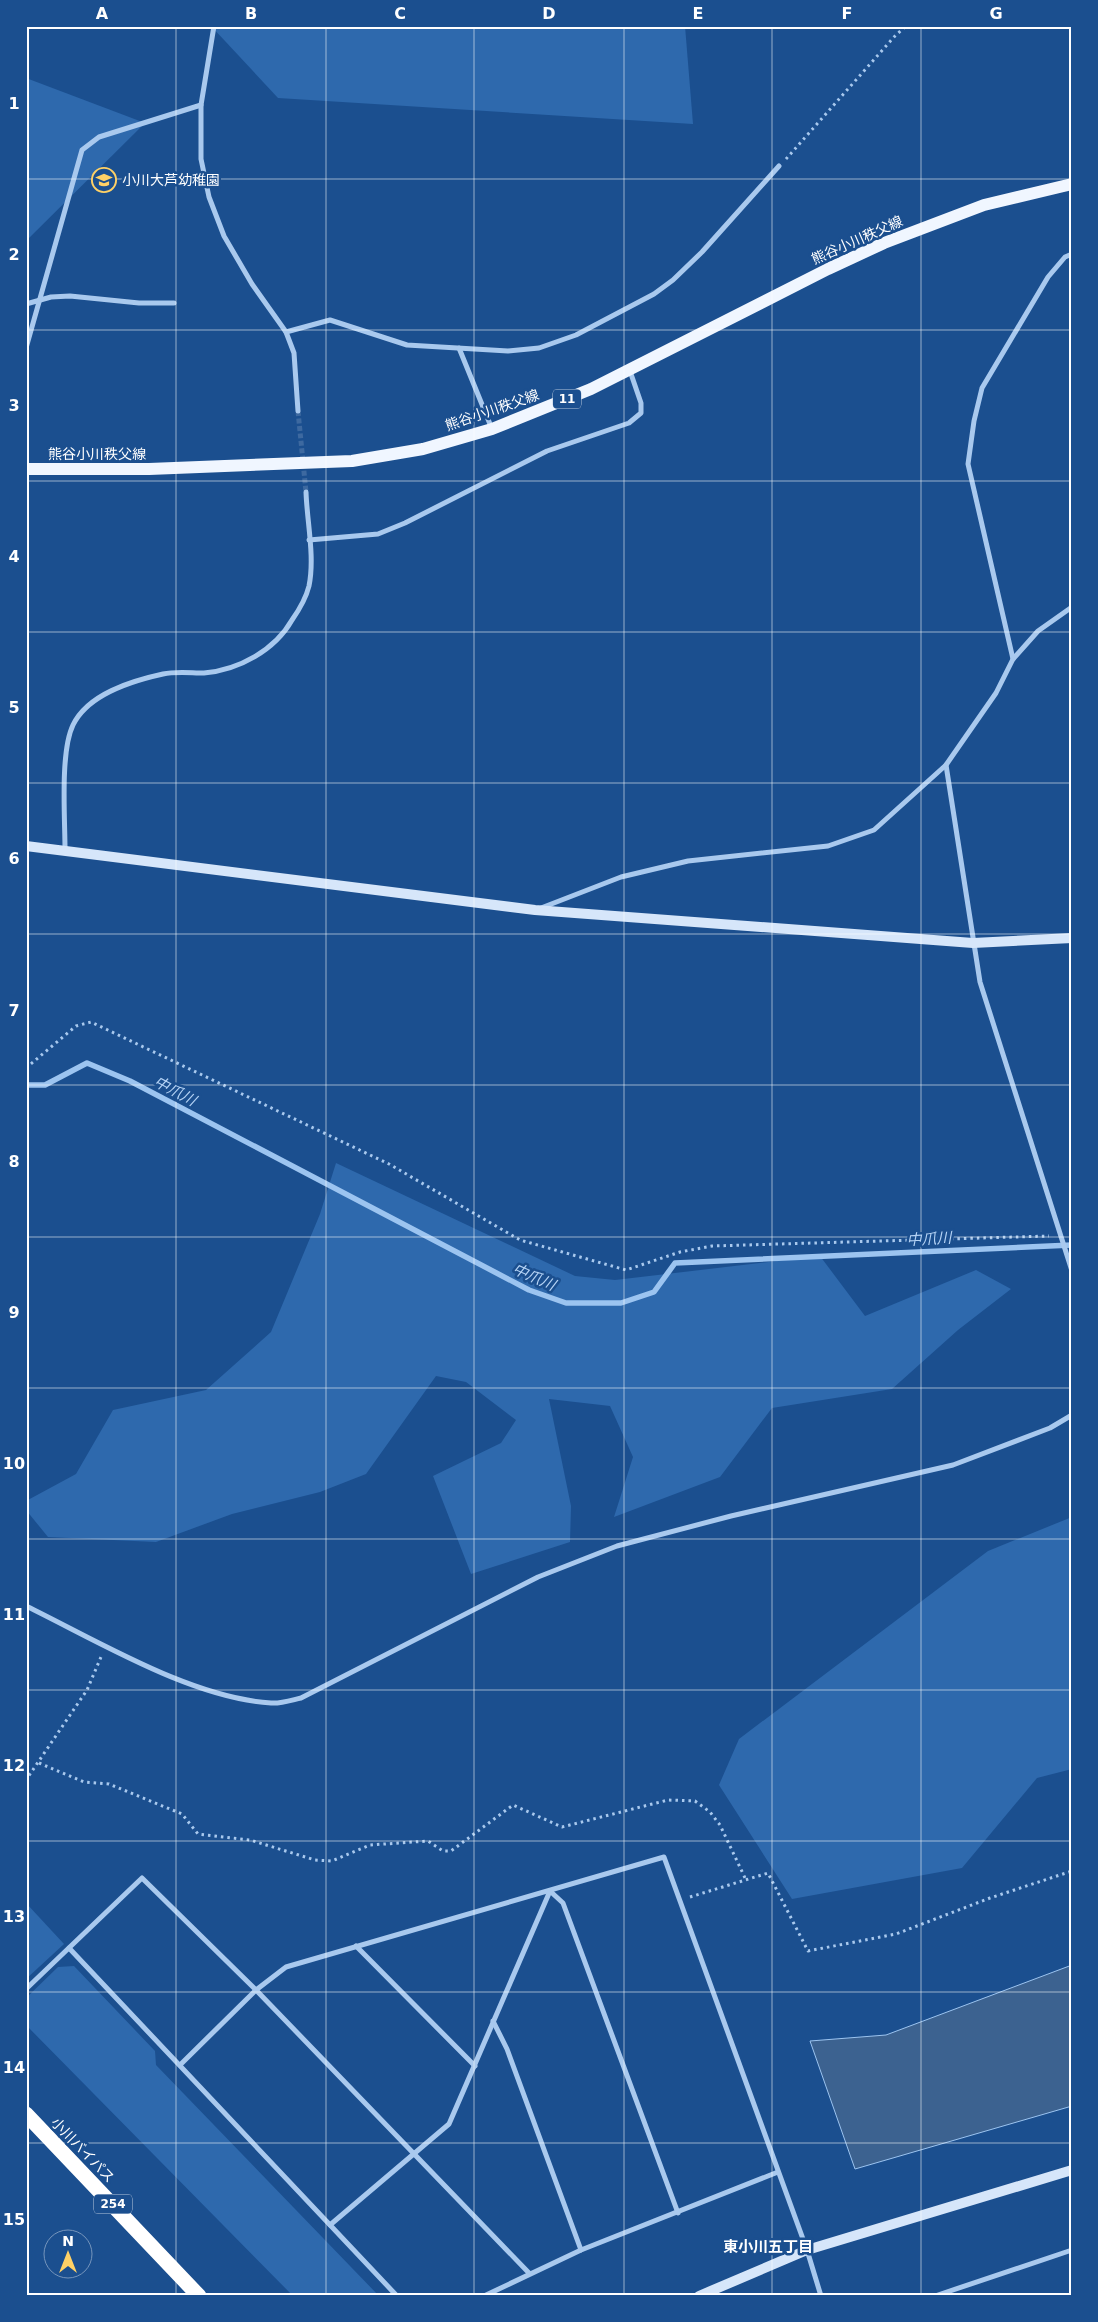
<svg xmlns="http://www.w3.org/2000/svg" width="1098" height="2322" font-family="'DejaVu Sans','Noto Sans JP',sans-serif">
	<rect width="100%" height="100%" fill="#1b4f8f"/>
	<!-- green -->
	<g fill="#2e69ad">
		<polygon points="211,26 685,26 693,124 278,98"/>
		<polygon points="26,78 145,123 26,241"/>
		<polygon points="336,1163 575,1276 615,1280 820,1256 865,1316 976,1270 1011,1289 958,1330 892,1389 772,1408 720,1477 614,1517 633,1457 610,1406 549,1399 571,1506 570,1542 471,1574 433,1476 501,1443 516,1420 466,1382 436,1376 366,1474 320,1492 232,1514 156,1542 48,1537 26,1510 26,1501 76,1474 113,1410 206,1390 271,1332 320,1214"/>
		<polygon points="1072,1517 1072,1769 1037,1778 962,1868 792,1899 719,1785 739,1739 988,1551"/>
		<polygon points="26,1903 64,1944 26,1979"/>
		<polygon points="74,1966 155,2051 156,2065 379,2296 293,2296 26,2025 26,1998 58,1967"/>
	</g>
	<!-- water -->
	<polygon fill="#3c6290" stroke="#9cc4f0" points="1072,1965 1072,2106 855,2169 810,2041 886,2035"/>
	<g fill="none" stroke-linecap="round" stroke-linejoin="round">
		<!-- stream -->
		<polyline stroke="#9cc4f0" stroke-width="5.5" points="26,1085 45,1085 87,1063 130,1081 529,1290 566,1303 621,1303 654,1292 675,1263 1072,1245"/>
		<!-- street-tunnel -->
		<polyline stroke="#3d69a0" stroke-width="5" stroke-dasharray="5 2.5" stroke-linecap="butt" points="298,411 306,492"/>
		<!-- path -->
		<g stroke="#a9c9ee" stroke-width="3" stroke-dasharray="2.5 4" stroke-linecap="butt">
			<polyline points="786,159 894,37 906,26"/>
			<polyline points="26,1068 76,1026 91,1022 389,1164 520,1240 626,1270 680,1252 712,1246 1049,1236"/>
			<polyline points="39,1763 84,1782 109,1784 182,1814 198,1834 250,1840 315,1860 332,1861 370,1845 428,1841 443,1851 451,1851 513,1805 562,1827 668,1800 695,1801 710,1812 720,1825 746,1880"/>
			<polyline points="26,1788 28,1777 87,1690 101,1657"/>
			<polyline points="690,1897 768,1873 808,1951 896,1934 990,1898 1072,1871"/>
		</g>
		<!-- street -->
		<g stroke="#a9c9ee" stroke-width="5">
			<polyline points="214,26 201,105 201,159 209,197 224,236 252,284 286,332 294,353 298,411"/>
			<polyline points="26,304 51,297 70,296 139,303 174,303"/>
			<polyline points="286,332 330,320 407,345 508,351 539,348 576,335 654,294 673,280 702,252 779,166"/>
			<polyline points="26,348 82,150 99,137 201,105"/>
			<polyline points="459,348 492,429"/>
			<polyline points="309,540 378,534 405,523 547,451 629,423 641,413 641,403 630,371"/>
			<polyline points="1013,659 968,464 974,421 982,388 1048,277 1065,257 1072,254"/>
			<polyline points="946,765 980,982 1072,1271"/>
			<path d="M65,849c0,-31 -5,-97 8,-124 15,-31 58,-44 90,-51 13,-3 28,-1 41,-1 35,-3 71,-23 88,-53 7,-10 14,-22 17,-34 6,-29 -2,-64 -3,-94"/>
			<polyline points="541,908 621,877 688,861 828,846 874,830 946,765 996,693 1013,659 1038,631 1072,607"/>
			<path d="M26,1606c72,35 165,92 245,97 9,1 21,-3 30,-5l237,-121 79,-31 114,-30 222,-51 97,-37 22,-13"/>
			<polyline points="550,1891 563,1903 678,2213"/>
			<polyline points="356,1946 475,2066"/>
			<polyline points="69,1948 397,2296"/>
			<polyline points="26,1989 142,1878 256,1990 529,2273"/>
			<polyline points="493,2021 507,2049 581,2250"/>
			<polyline points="180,2065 256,1990 286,1967 664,1857 807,2250 821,2296"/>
			<polyline points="330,2225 449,2124 550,1891"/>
			<polyline points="484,2296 581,2250 778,2172"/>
			<polyline points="935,2296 1072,2250"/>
		</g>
		<!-- secondary -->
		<g stroke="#d6e6fa" stroke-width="10">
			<polyline points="26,846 535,910 973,943 1072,938"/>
			<polyline points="699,2296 807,2250 1072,2170"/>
		</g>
		<!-- primary -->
		<polyline stroke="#f0f6ff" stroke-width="12" points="26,469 149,469 352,461 423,449 492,429 591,389 828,269 884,243 984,205 1072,184"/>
		<!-- highway -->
		<polyline stroke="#fff" stroke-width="15" points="26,2114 199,2296"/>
	</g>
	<!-- grid -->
	<path fill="none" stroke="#fff" stroke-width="1" stroke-opacity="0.55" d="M176,26v2270M326,26v2270M474,26v2270M624,26v2270M772,26v2270M921,26v2270M26,179h1046M26,330h1046M26,481h1046M26,632h1046M26,783h1046M26,934h1046M26,1085h1046M26,1237h1046M26,1388h1046M26,1539h1046M26,1690h1046M26,1841h1046M26,1992h1046M26,2143h1046"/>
	<!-- icons -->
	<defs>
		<symbol id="school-ring" viewBox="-11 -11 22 22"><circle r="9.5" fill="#1b4f8f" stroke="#ffd166" stroke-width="1.5"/><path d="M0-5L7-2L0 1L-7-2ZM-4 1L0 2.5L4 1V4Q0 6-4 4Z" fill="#ffd166"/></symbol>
	</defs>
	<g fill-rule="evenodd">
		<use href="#school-ring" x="90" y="166" width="28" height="28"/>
	</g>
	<g text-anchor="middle" stroke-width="5" stroke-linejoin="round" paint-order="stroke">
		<!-- shield labels -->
		<g fill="#1b4f8f" stroke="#bbcadd" stroke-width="1">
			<rect x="553" y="389.5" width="28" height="19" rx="4"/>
			<rect x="94" y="2194.5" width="38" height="19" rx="4"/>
		</g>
		<g font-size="12" font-weight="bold" fill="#fff">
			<text x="567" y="403">11</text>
			<text x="113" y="2208">254</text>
		</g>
		<!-- poi labels -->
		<g font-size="14" fill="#fff" stroke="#1b4f8f" text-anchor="start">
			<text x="122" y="185">小川大芦幼稚園</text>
		</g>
		<!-- street labels -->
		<g font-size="14" fill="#fff" stroke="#1b4f8f">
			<text transform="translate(857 240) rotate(-24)" y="5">熊谷小川秩父線</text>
			<text transform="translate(492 410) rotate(-19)" y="5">熊谷小川秩父線</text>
			<text x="97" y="459">熊谷小川秩父線</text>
			<text transform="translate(83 2150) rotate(46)" y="5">小川バイパス</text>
		</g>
		<!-- water labels -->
		<g font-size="15" font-style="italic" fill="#b5d3f5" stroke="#1b4f8f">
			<text transform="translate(175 1091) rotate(28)" y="5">中爪川</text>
			<text transform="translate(929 1239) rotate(-3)" y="5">中爪川</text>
			<text transform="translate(534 1277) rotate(24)" y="5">中爪川</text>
		</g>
		<!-- neighbourhood labels -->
		<g font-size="15" font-weight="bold" fill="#fff" stroke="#1b4f8f">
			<text x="768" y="2252">東小川五丁目</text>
		</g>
	</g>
	<!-- border -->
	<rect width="1098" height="2322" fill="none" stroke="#1b4f8f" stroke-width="55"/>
	<!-- north arrow -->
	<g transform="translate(68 2254)"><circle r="24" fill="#1b4f8f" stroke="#7695bc"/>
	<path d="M0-4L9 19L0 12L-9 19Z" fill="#ffd166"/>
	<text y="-8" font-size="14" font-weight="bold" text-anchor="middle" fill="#ffffff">N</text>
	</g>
	<rect x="28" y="28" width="1042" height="2266" fill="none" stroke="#fff" stroke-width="2"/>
	<g font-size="16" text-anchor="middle" font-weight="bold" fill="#fff">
		<text x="102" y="19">A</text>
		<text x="251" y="19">B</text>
		<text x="400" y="19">C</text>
		<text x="549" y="19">D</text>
		<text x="698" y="19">E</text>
		<text x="847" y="19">F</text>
		<text x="996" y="19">G</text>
		<text x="14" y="109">1</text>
		<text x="14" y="260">2</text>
		<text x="14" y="411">3</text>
		<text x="14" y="562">4</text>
		<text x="14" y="713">5</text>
		<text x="14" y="864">6</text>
		<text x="14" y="1016">7</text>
		<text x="14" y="1167">8</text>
		<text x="14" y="1318">9</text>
		<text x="14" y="1469">10</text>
		<text x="14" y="1620">11</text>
		<text x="14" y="1771">12</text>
		<text x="14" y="1922">13</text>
		<text x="14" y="2073">14</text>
		<text x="14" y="2225">15</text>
	</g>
</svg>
